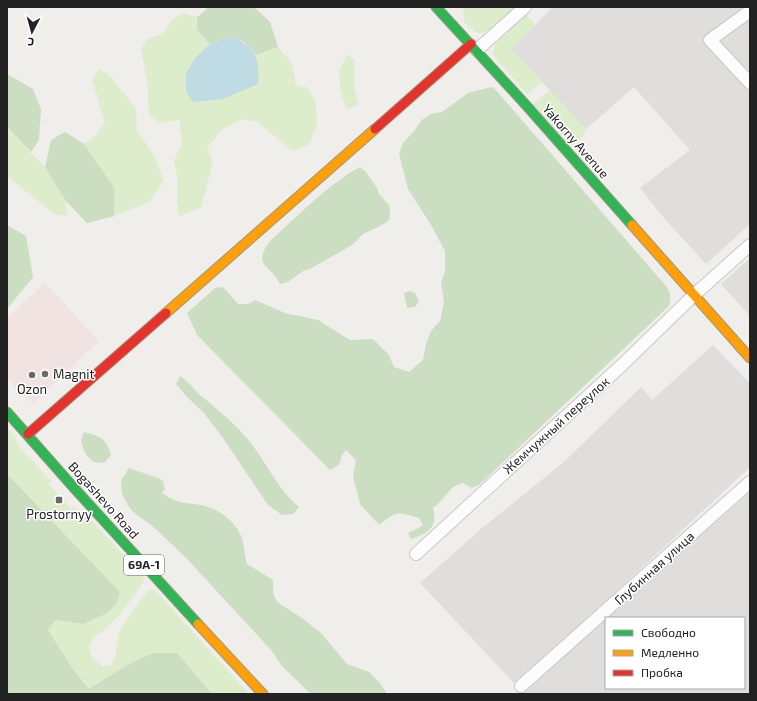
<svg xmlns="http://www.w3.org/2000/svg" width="757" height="701" font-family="'Exo 2',sans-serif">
	<rect width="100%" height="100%" fill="#f0eeeb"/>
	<!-- residential -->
	<g fill="#dfdedc" fill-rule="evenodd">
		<polygon points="553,7 750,7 750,224 706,264 663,217 640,188 690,150 634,87 586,129 511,49"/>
		<polygon points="750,258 750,316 721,284"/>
		<polygon points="713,345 750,383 750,467 516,685 420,583 481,529 565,461 641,387 652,400"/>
		<path d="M750,492v202h-226l-2,-3zM606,618h138v70h-138z"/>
	</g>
	<!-- commercial -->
	<polygon fill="#f1e3e1" points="45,283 99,341 33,404 7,379 7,319"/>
	<!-- grass -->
	<g fill="#ddeccb">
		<path d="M463,7h54c-8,7 -29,31 -41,25 -5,-2 -9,-7 -12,-11z"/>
		<polygon points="183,13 197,17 197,30 210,44 196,57 259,71 256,55 278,47 292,63 296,85 307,88 316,102 317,125 309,145 293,151 257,122 242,119 223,129 207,148 213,162 201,208 179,216 177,201 178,179 174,162 178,151 182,144 179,120 159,123 149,114 147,82 141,49 147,39 162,34 171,21"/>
		<path d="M525,14l10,10 -24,25 31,33 -15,12 -34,-39c-1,-15 22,-32 32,-41z"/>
		<polygon points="347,55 354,59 355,90 358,105 347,110 341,94 339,72"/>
		<polygon points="100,69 112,78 136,109 137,130 155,157 164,181 149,202 114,216 115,189 84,144 94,137 105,123 92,80"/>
		<polygon points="550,90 586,129 583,137 571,146 533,104"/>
		<polygon points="7,128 45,167 65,200 68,216 54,214 7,176"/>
		<path d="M7,428l8,9 5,11 31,33 -2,3 22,25 3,-2 19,15 52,57c-14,20 -30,47 -52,58l-4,11 3,10 10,8h8l6,-11 2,-20 6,-11 25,-35 6,1 94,104h-37l-35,-41 -48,11 -39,25 -18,-21 -24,-37 6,-11 29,4 37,-32 -113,-118z"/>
	</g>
	<!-- forest -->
	<g fill="#cbdec1">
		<polygon points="209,7 254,7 270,22 278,47 256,55 244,42 231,36 210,44 197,30 197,17"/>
		<polygon points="7,74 33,89 41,109 39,140 31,152 7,127"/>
		<path d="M491,87l3,1 172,198c5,7 5,13 3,20l-190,179 -7,3 -9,-5 -10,4 -14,16 -6,5c5,20 -5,25 -22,31l-3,-6 7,-3 8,-5 -4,-7c-22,-6 -21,-8 -40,7l-19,-21 -7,-28 3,-16 -10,-10 -4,5 -3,10 -9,5 -133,-135 -10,-22 28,-25 8,-1 15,17h10l7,-4 30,13 33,7 32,20 23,-1 16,16 5,12 15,5 14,-12 3,-16 5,-13 9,-10 4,-18 -3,-21 4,-10v-21l-14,-26 -23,-36 -9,-35 4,-11 11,-12 8,-11 8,-6 12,-2 26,-19z"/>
		<polygon points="65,132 84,144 115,189 114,216 87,223 65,200 45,167 51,140"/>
		<path d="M360,167l6,5 11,16 2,6 10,11 1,8 -1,7 -7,5 -19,9 -11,11 -42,24 -7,2 -15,11 -8,2c-9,-20 -28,-17 -11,-42 26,-23 60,-59 91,-75z"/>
		<polygon points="7,225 26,236 33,277 7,309"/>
		<polygon points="410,291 415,293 419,302 415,307 407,308 404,293"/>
		<path d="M180,376c9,5 13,13 20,19 20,16 38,31 53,51 15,20 26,45 46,61l-6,7 -11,1 -14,-10 -45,-67 -20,-26 -17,-16 -10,-12z"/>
		<path d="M84,432c18,5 21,5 27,23l-7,8 -11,-1 -8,-9 -4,-12z"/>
		<path d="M129,468l29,10 5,3 2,9 -4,2c16,12 21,10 40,13 18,3 38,19 42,37 1,8 2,15 4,22l26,16v13l4,9 25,16 19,15 26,31 22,8 11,11 7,11h-76l-29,-28 -11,-16 -82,-89 -32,-31 -26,-20 -9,-16 -1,-14z"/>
		<polygon points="7,474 120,592 116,604 107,613 83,624 55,620 48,630 72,668 89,689 129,664 153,653 177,653 212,694 10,694 7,691"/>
	</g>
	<!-- water -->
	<path fill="#bfdbe3" d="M231,36c25,12 29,21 27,48l-35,15 -30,3 -7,-10v-19l10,-16 14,-13z"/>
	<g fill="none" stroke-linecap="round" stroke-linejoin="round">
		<defs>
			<g id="street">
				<polyline points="750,11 710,40 750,83"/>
				<polyline points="477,50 525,7"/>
				<polyline points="416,554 622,365 694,295 750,245"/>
				<polyline points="521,686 750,482"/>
			</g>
			<g id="fast">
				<polyline points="436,7 525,104 632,225"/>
				<polyline points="7,412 75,489 198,624"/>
			</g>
			<g id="slow">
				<polyline points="632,225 750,358"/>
				<polyline points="166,313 375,129"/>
				<polyline points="198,624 263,694"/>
			</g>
			<g id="jam">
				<polyline points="375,129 471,44"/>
				<polyline points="28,434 166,313"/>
			</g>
		</defs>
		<!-- street casing -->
		<use href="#street" stroke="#c9c8c7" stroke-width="14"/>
		<!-- fast casing -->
		<use href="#fast" stroke="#999a82" stroke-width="11"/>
		<!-- slow casing -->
		<use href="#slow" stroke="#999a82" stroke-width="11"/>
		<!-- jam casing -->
		<use href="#jam" stroke="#999a82" stroke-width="11"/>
		<!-- street -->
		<use href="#street" stroke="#fdfcfc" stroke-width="12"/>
		<!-- fast -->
		<use href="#fast" stroke="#30b455" stroke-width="9"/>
		<!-- slow -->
		<use href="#slow" stroke="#ff9f0a" stroke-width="9"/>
		<!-- jam -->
		<use href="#jam" stroke="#e5322d" stroke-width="9"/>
	</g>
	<!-- markers -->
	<g fill="#6a6968" stroke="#fff" stroke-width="1.5">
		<circle cx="45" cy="374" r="4"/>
		<circle cx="32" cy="375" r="4"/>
		<rect x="55" y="496" width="8" height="8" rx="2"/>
	</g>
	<g text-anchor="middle" stroke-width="3" stroke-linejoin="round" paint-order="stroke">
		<!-- shield labels -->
		<rect fill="#fff" stroke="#646464" stroke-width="1" x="124" y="555" width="40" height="20" rx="3"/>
		<g font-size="12" font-weight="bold" fill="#222">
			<text x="144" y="569">69А-1</text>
		</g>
		<!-- street labels -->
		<g font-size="13" fill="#222" stroke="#fff">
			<text transform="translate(576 141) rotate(49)" y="5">Yakorny Avenue</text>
			<text transform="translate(556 425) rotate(-42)" y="5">Жемчужный переулок</text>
			<text transform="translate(104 500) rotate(48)" y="5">Bogashevo Road</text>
			<text transform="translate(654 568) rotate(-42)" y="5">Глубинная улица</text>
		</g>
		<!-- poi labels -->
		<g font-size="13" fill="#222" stroke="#fff">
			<text x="53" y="379" text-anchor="start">Magnit</text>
			<text x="32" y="394">Ozon</text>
			<text x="59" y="519">Prostornyy</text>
		</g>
	</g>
	<!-- border -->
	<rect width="757" height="701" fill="none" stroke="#222222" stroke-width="16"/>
	<!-- legend -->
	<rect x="605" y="617" width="140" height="72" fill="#ffffff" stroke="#a7a7a7"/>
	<rect x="613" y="630" width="20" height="6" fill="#30b455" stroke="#a7a7a7"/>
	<text x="641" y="637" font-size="12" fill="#222222">Свободно</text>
	<rect x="613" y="650" width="20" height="6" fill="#ff9f0a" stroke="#a7a7a7"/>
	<text x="641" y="657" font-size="12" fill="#222222">Медленно</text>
	<rect x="613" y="670" width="20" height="6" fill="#e5322d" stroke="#a7a7a7"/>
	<text x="641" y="677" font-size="12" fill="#222222">Пробка</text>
	<!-- north arrow -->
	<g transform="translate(32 32) rotate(186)" stroke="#ffffff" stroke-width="3" paint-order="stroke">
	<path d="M0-3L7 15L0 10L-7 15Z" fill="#222222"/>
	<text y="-6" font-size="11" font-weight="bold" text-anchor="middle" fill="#222222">С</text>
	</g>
</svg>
